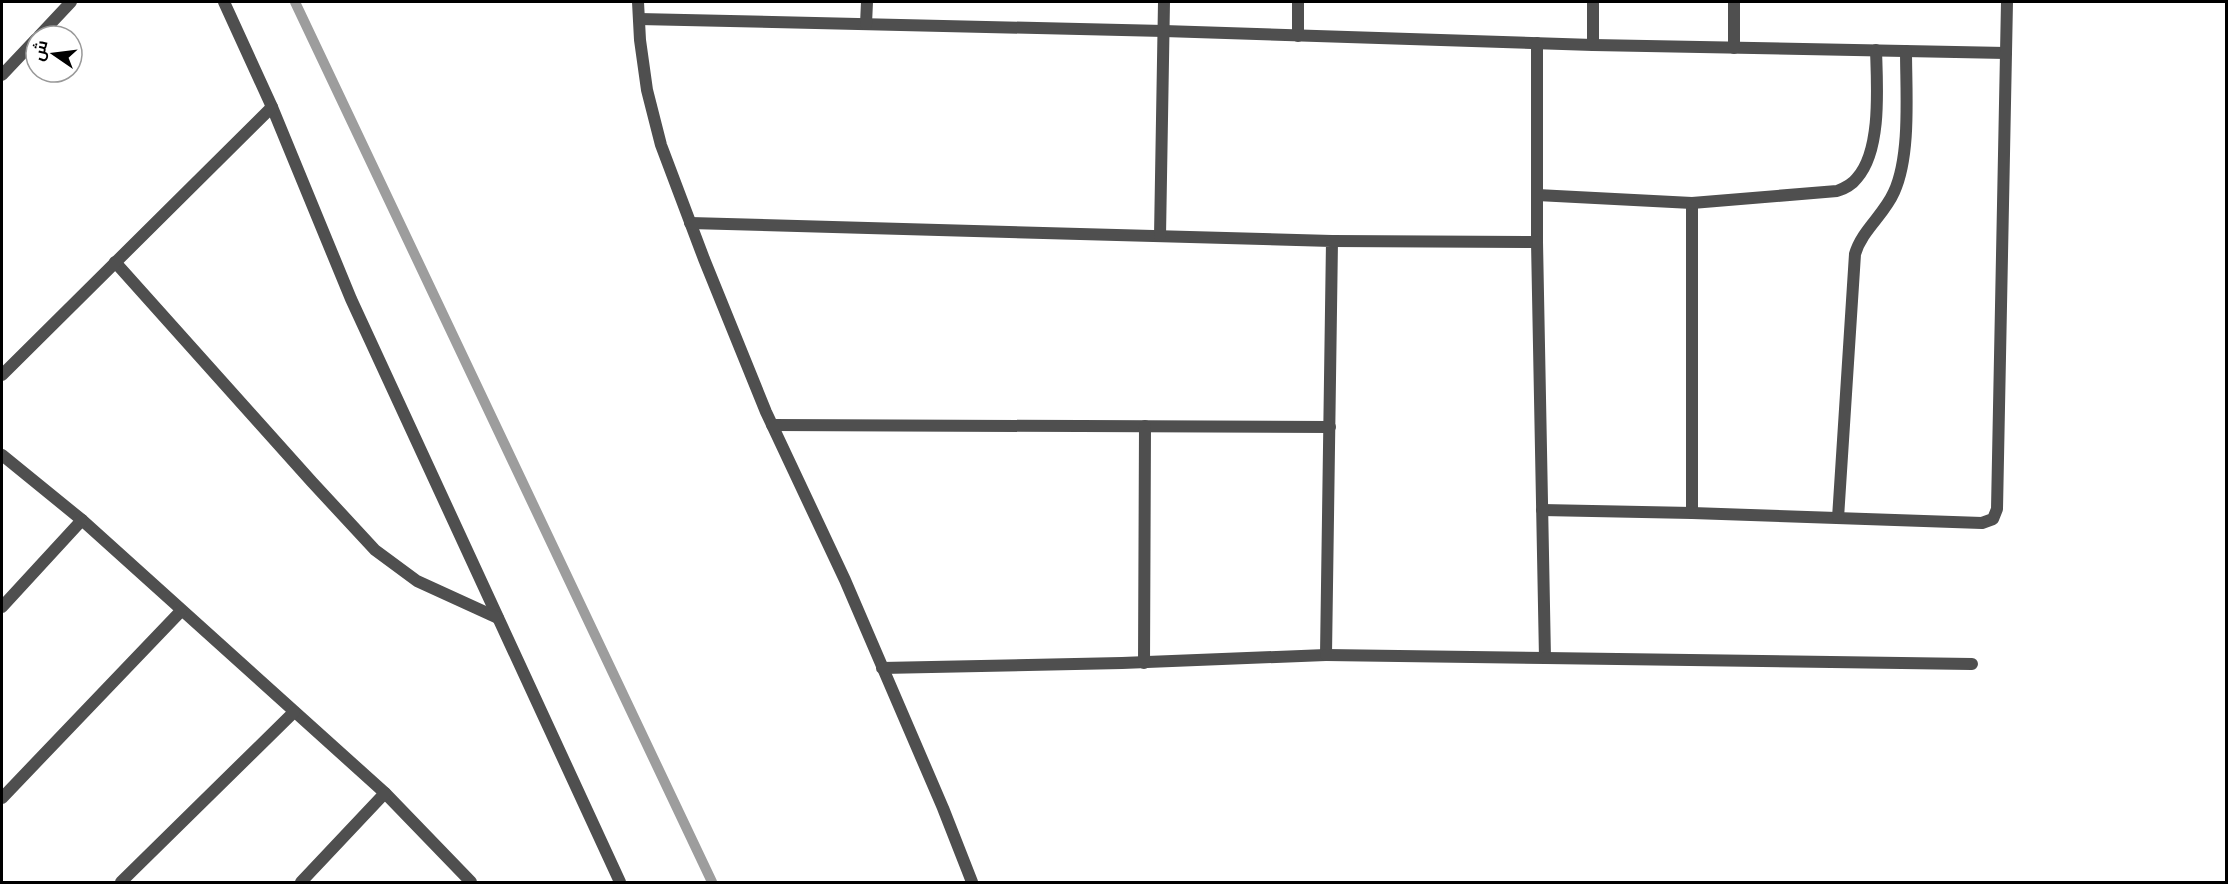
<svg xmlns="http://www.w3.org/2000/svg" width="2228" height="884" font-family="Raleway,Cairo,sans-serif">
	<rect width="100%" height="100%" fill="#fff"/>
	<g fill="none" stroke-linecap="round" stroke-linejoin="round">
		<!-- stream -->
		<polyline stroke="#9d9d9d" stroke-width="10" points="295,2 712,882"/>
		<!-- street -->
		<g stroke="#4f4f4f" stroke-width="12">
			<polyline points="224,2 272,107 351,299 620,882"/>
			<polyline points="638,2 640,40 647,90 661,145 704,259 766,412 845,580 943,808 972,882"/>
			<polyline points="1298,2 1298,36"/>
			<polyline points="1593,2 1593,45"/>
			<polyline points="639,19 1164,31 1593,45 2006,53"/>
			<polyline points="866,24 867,2"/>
			<polyline points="39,36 71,2"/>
			<polyline points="1734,48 1734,2"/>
			<polyline points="2,75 36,39"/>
			<polyline points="1537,195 1692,203 1692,513"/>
			<path d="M1692,203l145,-12c8,-3 15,-6 20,-13 25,-28 20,-93 19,-128"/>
			<polyline points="690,223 1332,241 1326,655 1122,663 882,668"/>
			<polyline points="1160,236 1164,2"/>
			<polyline points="1332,241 1537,242 1537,43"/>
			<polyline points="115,262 312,482 375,550 417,581 498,618"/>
			<polyline points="2,375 272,107"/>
			<polyline points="772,425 1330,427"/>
			<polyline points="2,455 82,520 385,793 471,882"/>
			<polyline points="1542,510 1692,513 1982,523 1993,519 1997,509 2007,2"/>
			<path d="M1838,518l17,-264c7,-24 29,-39 39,-62 17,-37 12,-100 12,-141"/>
			<polyline points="2,607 82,520"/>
			<polyline points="1326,655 1545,658 1537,242"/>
			<polyline points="1545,658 1972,664"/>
			<polyline points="1144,663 1145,426"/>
			<polyline points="2,798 181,611"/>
			<polyline points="121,882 294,712"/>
			<polyline points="301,882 385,793"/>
		</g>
	</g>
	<!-- border -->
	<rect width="2228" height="884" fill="none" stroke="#000000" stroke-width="6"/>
	<!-- north arrow -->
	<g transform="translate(54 54) rotate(284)"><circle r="28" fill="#ffffff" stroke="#999999" stroke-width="1.5"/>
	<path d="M0-4.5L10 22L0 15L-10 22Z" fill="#000000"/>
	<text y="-9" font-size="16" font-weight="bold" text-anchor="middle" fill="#000000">ش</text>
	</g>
</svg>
